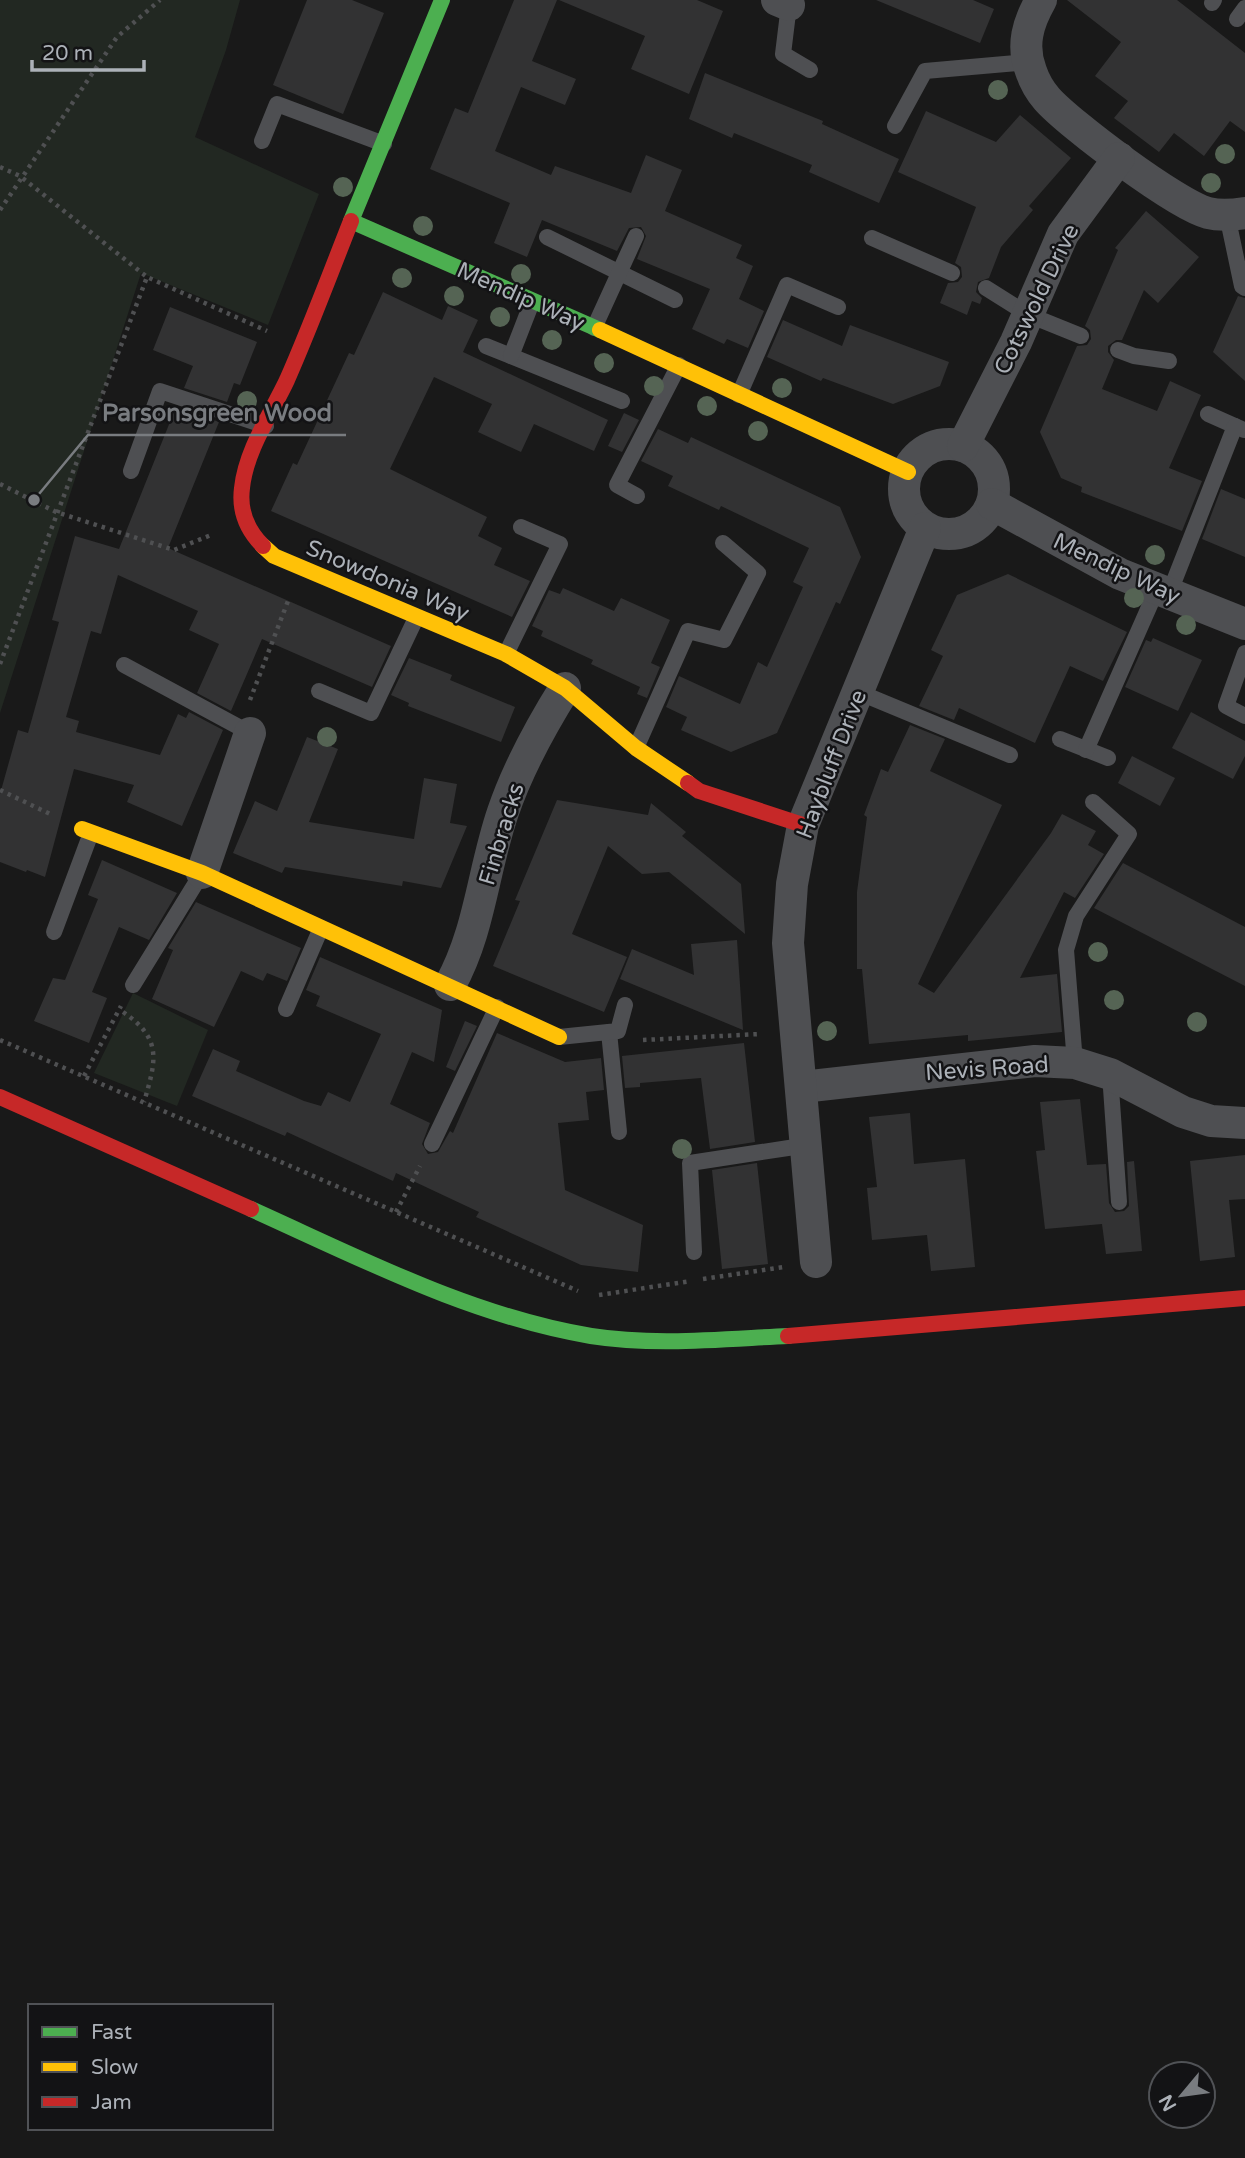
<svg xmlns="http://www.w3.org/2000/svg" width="1245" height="2158" font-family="'Varela Round',sans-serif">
	<rect width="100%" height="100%" fill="#191919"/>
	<!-- green -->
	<g fill="#222822">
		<polygon points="0,0 240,0 226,50 195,137 319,194 268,325 141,273 0,713"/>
		<polygon points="133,993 208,1030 177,1106 94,1073"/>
	</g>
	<!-- building -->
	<g fill="#323233">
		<polygon points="307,0 352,0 384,13 343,114 273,85"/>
		<polygon points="514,0 557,0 532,61 576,79 565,105 521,87 495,151 551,175 555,166 631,193 646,155 682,170 665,211 742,245 736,258 753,266 739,299 764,311 748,348 727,339 724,344 692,329 710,289 637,259 646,236 641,227 629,228 617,251 542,220 527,257 494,243 510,203 430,169 455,108 468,113"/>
		<polygon points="559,0 697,0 723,11 689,94 631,69 645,36"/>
		<polygon points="876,0 973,0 994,9 980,43"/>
		<polygon points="1067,0 1177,0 1245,53 1245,132 1230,121 1204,156 1174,133 1159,152 1114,118 1128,101 1095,76 1121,42"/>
		<polygon points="705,73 823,121 822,124 899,159 879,203 809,172 812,165 734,133 732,138 689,119"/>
		<polygon points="926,111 996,142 1020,115 1071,158 1029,206 1033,210 1001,247 989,278 978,282 976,292 982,298 980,304 972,301 967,315 940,303 948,283 958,282 962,277 961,267 955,263 976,207 898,172"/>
		<polygon points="1146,211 1199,257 1158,303 1144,290 1122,340 1116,340 1108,346 1108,352 1114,360 1102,389 1157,411 1170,381 1201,395 1169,468 1202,481 1182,531 1081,492 1082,487 1061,478 1040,432 1077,346 1087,345 1091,339 1090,330 1085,326 1118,250 1115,248"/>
		<polygon points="383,292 442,320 448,306 478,320 463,352 608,420 594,451 534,424 521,452 478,432 492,404 434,377 390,469 487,517 478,536 502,548 494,565 530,581 512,617 271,511 293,463 297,465 349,353 354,355"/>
		<polygon points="1238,296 1245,298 1245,381 1213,352"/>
		<polygon points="170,307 257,342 240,385 234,383 227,402 184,388 193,366 153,350"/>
		<polygon points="783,320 842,346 850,325 949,362 940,386 893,404 823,378 821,381 767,357"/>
		<polygon points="176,407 219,422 168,548 391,646 372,687 262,639 231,711 197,693 219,644 189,630 198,611 118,575 101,634 91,631 66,717 79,721 76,732 160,755 178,714 186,718 189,712 223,730 182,826 127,802 134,785 74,769 45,877 27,870 26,872 0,862 0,794 18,730 28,733 59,622 52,620 75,536 119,549"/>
		<polygon points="624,413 639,420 622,452 608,446"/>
		<polygon points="658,429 688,443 691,437 840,507 861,557 840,604 836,602 777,733 731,752 681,730 687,717 666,707 679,676 740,704 758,662 767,667 803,587 793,582 809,548 721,506 719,510 668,486 673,476 641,461"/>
		<polygon points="1221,489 1245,499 1245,557 1202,539"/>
		<polygon points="1008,574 1127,632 1103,681 1070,666 1035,743 959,708 954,720 919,706 943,656 931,650 957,595"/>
		<polygon points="563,588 614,611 621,598 670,620 651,663 660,667 647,698 637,694 640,687 591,664 593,660 541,636 543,631 532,626 549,590 560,594"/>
		<polygon points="1153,638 1202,660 1178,711 1125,687 1146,640 1151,642"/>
		<polygon points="409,658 452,675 450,680 515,707 501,742 408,706 409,703 391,695"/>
		<polygon points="1191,712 1245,741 1245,756 1233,779 1172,748"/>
		<polygon points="910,725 945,739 930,771 1002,805 918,984 934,993 1051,833 1062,814 1096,831 1088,845 1104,854 1075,898 1064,892 1020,978 1057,974 1062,1032 968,1041 968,1035 869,1044 862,969 857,969 857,892 867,817 864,815 881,769 888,772"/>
		<polygon points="307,737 338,749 309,822 414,839 424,778 457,784 450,823 467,826 441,888 403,881 402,886 285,867 282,873 233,853 255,801 277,811"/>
		<polygon points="1132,756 1175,778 1160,806 1118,783"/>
		<polygon points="557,800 648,815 651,803 686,832 682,836 741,884 745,934 669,872 642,874 608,846 572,934 627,957 604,1012 493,966 520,901 515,900"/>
		<polygon points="102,860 177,893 149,940 119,927 92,992 107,998 89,1043 34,1021 53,978 65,980 98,899 88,895"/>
		<polygon points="1123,863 1245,927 1245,986 1094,908"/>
		<polygon points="196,902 301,948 287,981 267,973 263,981 241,971 214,1027 152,999 173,950 168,948"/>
		<polygon points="737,940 743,1030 620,979 632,949 694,975 691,944"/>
		<polygon points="320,957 442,1010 434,1062 412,1052 390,1104 430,1123 422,1144 428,1154 438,1152 450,1131 453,1133 497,1033 565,1062 601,1058 604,1090 586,1092 589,1120 558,1123 565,1190 643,1225 638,1272 581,1265 476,1217 479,1212 396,1173 393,1181 287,1132 285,1136 192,1096 213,1049 240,1061 236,1071 304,1101 321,1106 328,1092 350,1102 381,1034 316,1006 320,996 306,990"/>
		<polygon points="465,1021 477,1026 455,1071 446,1067"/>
		<polygon points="744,1043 755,1142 710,1149 701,1078 640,1083 640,1087 625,1088 622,1056"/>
		<polygon points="1080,1099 1087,1165 1106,1164 1109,1203 1115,1212 1124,1211 1129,1206 1127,1162 1134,1161 1142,1251 1106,1254 1102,1224 1045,1229 1036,1151 1045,1150 1040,1102"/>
		<polygon points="910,1113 914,1164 965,1159 975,1267 931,1271 927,1235 872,1240 867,1188 877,1187 869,1117"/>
		<polygon points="1245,1155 1245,1199 1229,1200 1235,1257 1200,1261 1190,1161"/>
		<polygon points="757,1163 768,1264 722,1269 712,1170"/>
	</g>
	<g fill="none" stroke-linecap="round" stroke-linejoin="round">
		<!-- path -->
		<g stroke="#4f5052" stroke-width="4.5" stroke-dasharray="3.5 5" stroke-linecap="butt">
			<polyline points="0,167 20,176 147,277"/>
			<polyline points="0,210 117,37 160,0"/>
			<polyline points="0,484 56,512 174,550 211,535"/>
			<polyline points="0,664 147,277 267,331"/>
			<polyline points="250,700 288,601"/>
			<polyline points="0,790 50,814"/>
			<path d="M123,1012c40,27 33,49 21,90"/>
			<polyline points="0,1040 578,1291"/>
			<polyline points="643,1040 760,1034"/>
			<polyline points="84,1076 121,1006"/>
			<polyline points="396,1212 420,1166"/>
			<polyline points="703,1279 784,1267"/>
			<polyline points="599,1295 691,1281"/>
		</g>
		<!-- lane -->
		<g stroke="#4e4f52" stroke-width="16">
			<polyline points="1212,3 1214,0"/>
			<polyline points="789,5 783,54 810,70"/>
			<polyline points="1237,19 1245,8"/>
			<polyline points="895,126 925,71 1028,62"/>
			<polyline points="262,141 277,104 384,144"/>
			<polyline points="1227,215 1242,286 1245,288"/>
			<polyline points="547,237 675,300"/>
			<polyline points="872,238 952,273"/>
			<polyline points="986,288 1029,315 1081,336"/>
			<polyline points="594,328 636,236"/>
			<polyline points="486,346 622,401"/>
			<polyline points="1118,350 1134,356 1169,361"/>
			<polyline points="511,356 532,302"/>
			<polyline points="739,395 787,285 838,307"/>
			<polyline points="1208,414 1244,430"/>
			<polyline points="131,471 160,391 266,426"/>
			<polyline points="637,496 617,485 679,365"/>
			<polyline points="1169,594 1235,426"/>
			<polyline points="1245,653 1226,706 1245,716"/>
			<polyline points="506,654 560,544 521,527"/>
			<polyline points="124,665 250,733"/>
			<polyline points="319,691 371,713 416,618"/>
			<polyline points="858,692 1010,755"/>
			<polyline points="1060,739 1108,758"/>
			<polyline points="636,748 688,631 724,640 758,573 723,543"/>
			<polyline points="1086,750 1157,589"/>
			<polyline points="54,932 91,833"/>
			<polyline points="133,985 202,873"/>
			<polyline points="286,1009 321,928"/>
			<polyline points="609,1032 619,1132"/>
			<polyline points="559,1037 618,1031 625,1005"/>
			<polyline points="1075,1063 1066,950 1076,916 1129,834 1093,802"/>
			<polyline points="1110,1074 1119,1202"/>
			<polyline points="432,1144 497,1007"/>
			<polyline points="694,1252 690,1163 808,1145"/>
		</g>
		<!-- street -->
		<g stroke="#4e4f52" stroke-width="32">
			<polyline points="777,0 789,5"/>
			<path d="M1041,0c-13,23 -20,45 -10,71 3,9 9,20 16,28 22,25 130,106 161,114 12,3 25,2 37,0"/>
			<circle cx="949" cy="489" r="45"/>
			<polyline points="963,446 1016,342 1063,234 1119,158"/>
			<polyline points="992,504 1120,574 1245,624"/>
			<polyline points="202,873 250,733"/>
			<path d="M450,985c30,-54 33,-115 53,-173 15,-44 37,-84 62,-124"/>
			<polyline points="802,1087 1035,1061 1075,1063 1110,1074 1183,1112 1211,1121 1245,1123"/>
			<polyline points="816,1262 788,943 792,884 803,825 925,528"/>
		</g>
		<!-- fast -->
		<g stroke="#4caf50" stroke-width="16">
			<polyline points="442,0 351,221 600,330"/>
			<path d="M251,1209c109,49 220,107 340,127 64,10 132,3 197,0"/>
		</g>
		<!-- slow -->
		<g stroke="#ffc107" stroke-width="16">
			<polyline points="600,330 908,472"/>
			<polyline points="263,546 274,556 506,654 565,688 636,748 688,783"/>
			<polyline points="82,829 202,873 559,1037"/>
		</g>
		<!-- jam -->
		<g stroke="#c62828" stroke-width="16">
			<path d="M263,546c-16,-16 -24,-35 -21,-58 4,-38 29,-74 45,-108 23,-52 43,-106 64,-159"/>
			<polyline points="688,783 699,791 803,825"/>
			<polyline points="0,1097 251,1209"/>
			<polyline points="788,1336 1245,1298"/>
		</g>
	</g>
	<!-- trees -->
	<g fill="#556454">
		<circle cx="998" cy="90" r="10"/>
		<circle cx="1225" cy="154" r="10"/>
		<circle cx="1211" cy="183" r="10"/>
		<circle cx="343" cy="187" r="10"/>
		<circle cx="423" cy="226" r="10"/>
		<circle cx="521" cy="274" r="10"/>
		<circle cx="402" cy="278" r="10"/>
		<circle cx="454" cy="296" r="10"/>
		<circle cx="500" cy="317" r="10"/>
		<circle cx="552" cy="340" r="10"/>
		<circle cx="604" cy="363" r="10"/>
		<circle cx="654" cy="386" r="10"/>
		<circle cx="782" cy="388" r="10"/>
		<circle cx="247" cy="401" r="10"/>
		<circle cx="707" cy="406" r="10"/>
		<circle cx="758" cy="431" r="10"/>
		<circle cx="1155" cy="555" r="10"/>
		<circle cx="1134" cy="598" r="10"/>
		<circle cx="1186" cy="625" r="10"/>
		<circle cx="327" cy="737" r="10"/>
		<circle cx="1098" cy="952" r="10"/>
		<circle cx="1114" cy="1000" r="10"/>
		<circle cx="1197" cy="1022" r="10"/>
		<circle cx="827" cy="1031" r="10"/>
		<circle cx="682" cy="1149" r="10"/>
	</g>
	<g text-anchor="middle" stroke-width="5" stroke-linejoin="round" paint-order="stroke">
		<!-- street labels -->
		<g font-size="23" fill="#acb1b8" stroke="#131315">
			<text transform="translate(521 296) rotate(24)" y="8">Mendip Way</text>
			<text transform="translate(1036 299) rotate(-64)" y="8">Cotswold Drive</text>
			<text transform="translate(1117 568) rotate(25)" y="8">Mendip Way</text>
			<text transform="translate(388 580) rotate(23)" y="8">Snowdonia Way</text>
			<text transform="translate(831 764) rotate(-69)" y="8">Haybluff Drive</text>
			<text transform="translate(501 834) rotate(-73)" y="8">Finbracks</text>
			<text transform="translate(987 1068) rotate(-4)" y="8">Nevis Road</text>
		</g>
	</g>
	<!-- callouts -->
	<path fill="none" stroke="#797c80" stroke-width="2.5" d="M34 500L88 435H346"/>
	<circle fill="#797c80" stroke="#131315" stroke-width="2.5" cx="34" cy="500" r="7"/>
	<g font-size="24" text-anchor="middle" font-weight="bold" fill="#797c80" stroke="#131315" stroke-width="5" stroke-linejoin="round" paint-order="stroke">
		<text x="217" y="421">Parsonsgreen Wood</text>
	</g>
	<!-- legend -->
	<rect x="28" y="2004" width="245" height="126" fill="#131315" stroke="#505256" stroke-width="2"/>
	<rect x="42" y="2027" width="35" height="10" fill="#4caf50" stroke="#505256" stroke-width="2"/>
	<text x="91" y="2039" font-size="21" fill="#acb1b8">Fast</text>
	<rect x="42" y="2062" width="35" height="10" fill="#ffc107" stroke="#505256" stroke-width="2"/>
	<text x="91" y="2074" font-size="21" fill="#acb1b8">Slow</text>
	<rect x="42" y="2097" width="35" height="10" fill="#c62828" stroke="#505256" stroke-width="2"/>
	<text x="91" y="2109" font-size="21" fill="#acb1b8">Jam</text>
	<!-- north arrow -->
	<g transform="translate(1182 2095) rotate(241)"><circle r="33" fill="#131315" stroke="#505256" stroke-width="2"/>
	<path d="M0-5L12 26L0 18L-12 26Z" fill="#797c80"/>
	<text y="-10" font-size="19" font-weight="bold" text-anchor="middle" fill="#acb1b8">N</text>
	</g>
	<!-- scale -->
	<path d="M32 60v10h112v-10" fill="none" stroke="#acb1b8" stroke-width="3.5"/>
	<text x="42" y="60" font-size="21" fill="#acb1b8" stroke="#131315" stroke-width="5" paint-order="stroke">20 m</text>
</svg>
